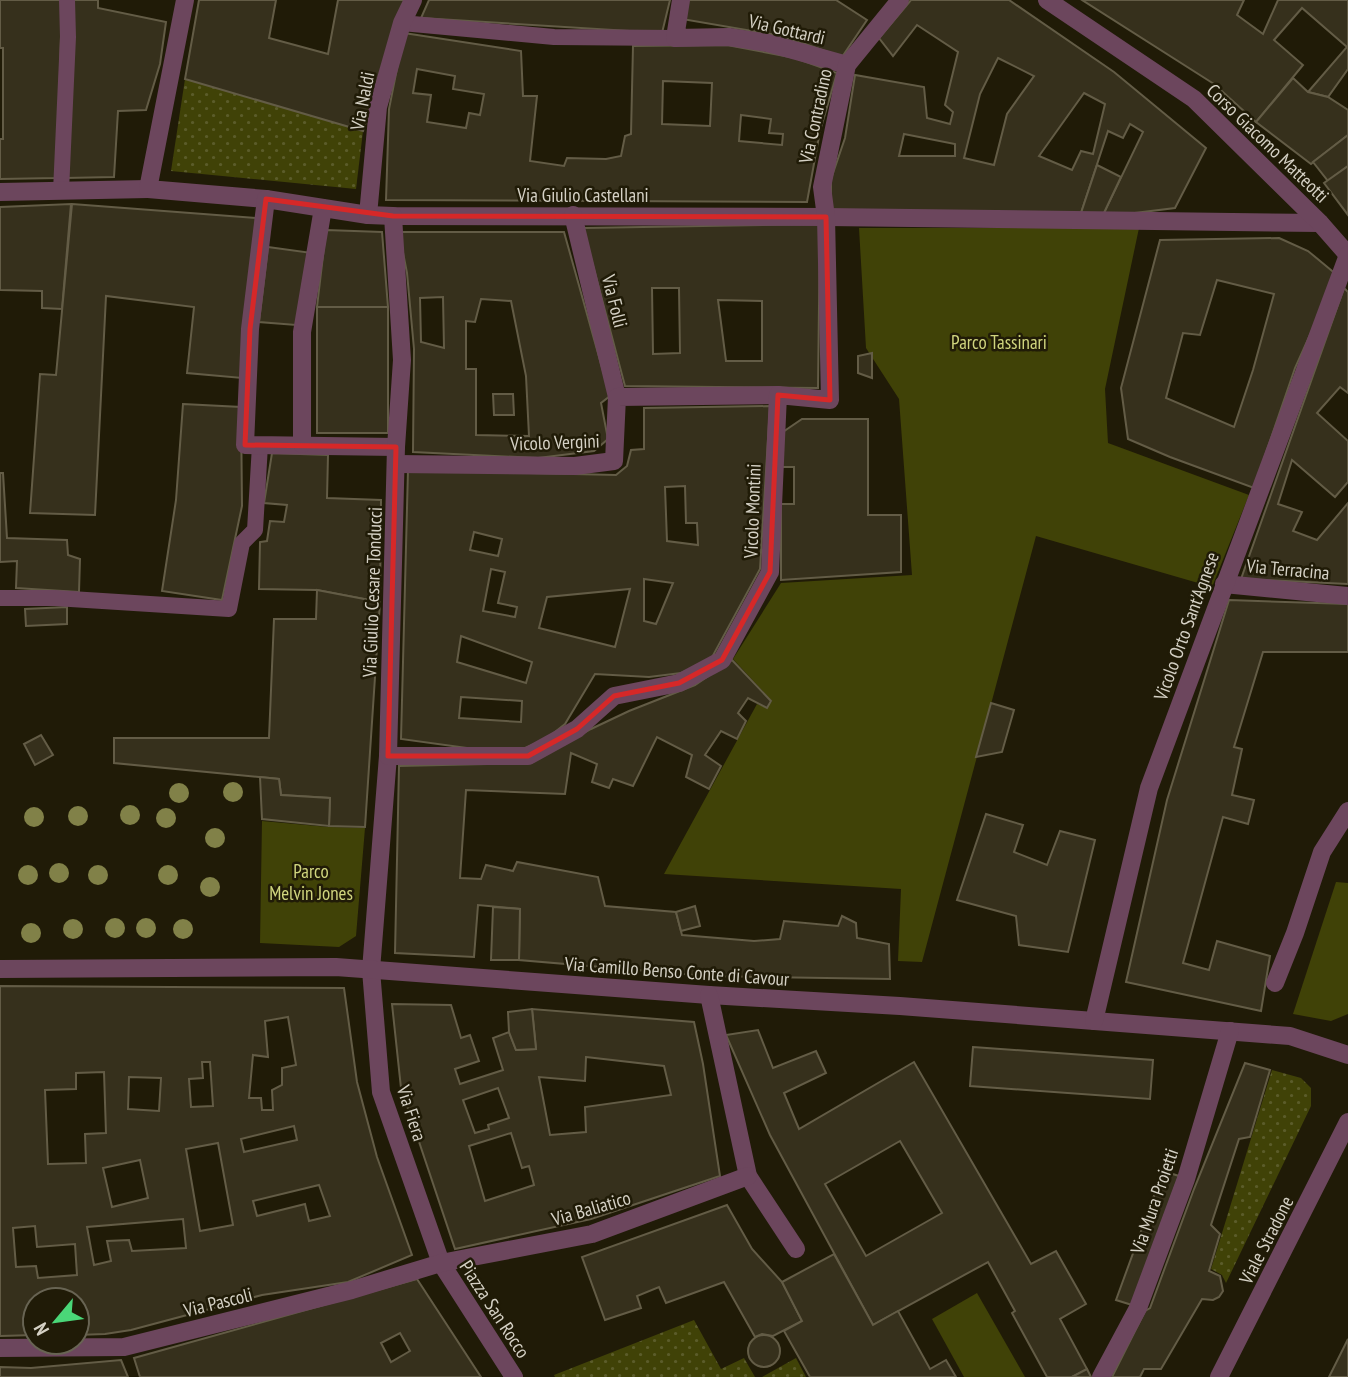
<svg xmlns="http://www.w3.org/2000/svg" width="1348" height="1377" font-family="'PT Sans Narrow',sans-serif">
	<defs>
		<pattern id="grass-dots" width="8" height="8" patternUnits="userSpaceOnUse" patternTransform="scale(1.75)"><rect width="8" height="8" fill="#404207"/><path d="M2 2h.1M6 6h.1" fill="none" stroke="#5b5c2a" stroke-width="1.8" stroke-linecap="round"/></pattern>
	</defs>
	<rect width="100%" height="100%" fill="#201b07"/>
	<!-- grass -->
	<g fill="url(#grass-dots)">
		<polygon points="185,79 363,131 356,189 171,171"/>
		<polygon points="1272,1070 1301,1078 1311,1088 1311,1106 1226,1283 1222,1275 1211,1269"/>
		<polygon points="694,1320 721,1369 744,1358 755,1377 555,1377 554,1375"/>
		<polygon points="796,1358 806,1377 762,1377"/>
	</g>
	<!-- park -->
	<g fill="#404207">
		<polygon points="859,228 1139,228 1105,389 1108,443 1249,495 1212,587 1036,536 922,962 898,961 901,889 664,874 757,704 767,708 772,701 733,659 781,583 912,575 899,399 866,348"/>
		<polygon points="262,821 328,827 365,828 356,936 339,947 260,943"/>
		<polygon points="1336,882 1348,883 1348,1014 1331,1021 1293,1014"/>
		<polygon points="977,1293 1025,1377 964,1377 932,1319"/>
	</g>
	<!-- building -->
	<g fill="#36301c" stroke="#635c46" stroke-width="2" fill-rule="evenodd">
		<polygon points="0,0 62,0 57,178 0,179 0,139 3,139 3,48 0,48"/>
		<polygon points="74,0 98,0 98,8 166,22 160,64 146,110 118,111 114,177 65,178"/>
		<polygon points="199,0 276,0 269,38 328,54 338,0 405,0 363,131 185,79"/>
		<polygon points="429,0 670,0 662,33 421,18"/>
		<polygon points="686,0 836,0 867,20 842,57 782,36 682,19"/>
		<path d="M911,0h98l105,72 92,76 -31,60 -73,9 41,-85 -13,-8 -7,14 -15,-7 -27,82 -250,-1v-33l14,-41 10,-63 69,12 3,31 23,6 3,-12 -8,-7 13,-53 -41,-27 -24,31 -14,-18zM998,58l36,18 -27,38 -13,51 -30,-7 16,-64zM1084,93l21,11 -12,50 -12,-3 -9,19 -33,-14zM904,134l51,10v12h-56z"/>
		<polygon points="1082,0 1244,0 1237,15 1263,34 1278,0 1348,0 1348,69 1328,97 1308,92 1347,47 1302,8 1274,40 1303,65 1256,122 1214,84"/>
		<path d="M404,33l117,18 2,45h14l-7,65 34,5 3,-8 39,1 15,-3 4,-20 6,-2 2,-88 94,-1 68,13 42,15 -17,58 -13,71 -421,-2 3,-91zM417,69l38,7 -2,13 31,5 -4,21 -11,-2 -3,15 -39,-6 4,-27 -18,-2zM663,81l49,2 -2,43 -48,-2zM741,115l30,4 -2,14 14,1 -1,11 -43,-4z"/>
		<polygon points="1293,78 1308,92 1328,97 1348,110 1348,135 1311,164 1256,122"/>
		<polygon points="1348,135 1348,166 1328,181 1313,162"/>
		<polygon points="1097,165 1121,177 1102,217 1081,213"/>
		<polygon points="1348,166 1348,215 1324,183"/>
		<polygon points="71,204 62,309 42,308 42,291 0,290 0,207"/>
		<polygon points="72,204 256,218 242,378 187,373 194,307 106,296 95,515 30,513 40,374 56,375"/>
		<path d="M820,224l-2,164 -193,-2 -42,-158zM652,288h27l1,65 -27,1zM718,300l44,1v60h-36z"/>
		<polygon points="326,230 382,232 388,307 317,307"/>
		<path d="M399,232h165l46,164 -9,7 7,36 -14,12 -56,7 -125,-6 1,-103 -7,-76zM443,297l1,51 -23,-6 -1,-44zM481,299l30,2 15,75 3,60 -53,-1v-66h-10v-48l9,1z"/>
		<path d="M1279,238l29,13 29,24 -42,93 -41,120 -84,-31 -42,-18 -7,-51 39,-148zM1217,280l57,14 -21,76 -19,57 -68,-29 17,-65 17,2z"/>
		<polygon points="268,247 312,253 296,325 259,322"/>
		<polygon points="1344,288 1348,292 1348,393 1340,387 1317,413 1348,441 1348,482 1335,497 1292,460 1278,504 1302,512 1293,531 1317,540 1348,503 1348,584 1241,579"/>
		<rect x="317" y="307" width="71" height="126"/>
		<polygon points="872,353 872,378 858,373 858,356"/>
		<polygon points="493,394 513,394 514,415 494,415"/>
		<polygon points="183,404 241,407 242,506 222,600 162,591 176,500"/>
		<path d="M770,406l-10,163 -50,92 -29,12 -32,4 -54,-3 -30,50 -19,15 -28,12 -51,-3 -66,-9 7,-269 208,5 11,-9 4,-16 13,-1v-41zM685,486l1,37h11l1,22 -31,-4 -2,-54zM474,532l28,7 -4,17 -28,-6zM491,569l14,3 -7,31 19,4 -2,10 -32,-6zM644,579l29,4 -17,41 -12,-3zM630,589l-15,58 -76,-19 8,-31zM461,636l71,26 -6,21 -69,-21zM461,697l61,4 -1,21 -62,-4z"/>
		<polygon points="802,419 868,419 868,515 901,515 901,572 781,580 781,504 794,504 794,467 777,467 777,436"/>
		<polygon points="272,453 328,455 327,498 381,500 380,602 317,590 259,589 260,542 267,541 270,521 284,522 287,505 264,503"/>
		<polygon points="0,473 3,473 7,538 67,540 68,555 80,559 79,592 16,588 17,561 0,562"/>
		<polygon points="317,590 380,602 365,827 329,826 330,798 281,795 279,779 114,763 114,738 269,738 274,619 316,619"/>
		<polygon points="1229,600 1348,604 1348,652 1263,652 1234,747 1242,749 1232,795 1254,800 1248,824 1223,817 1183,963 1209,970 1217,941 1270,956 1261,1011 1126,982 1167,800"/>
		<polygon points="67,607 67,624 26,626 25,609"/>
		<polygon points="732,660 771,701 767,708 748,698 738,713 746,721 737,739 721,731 705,755 721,766 709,789 686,777 692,755 657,737 633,786 613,779 609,788 592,782 597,764 571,753 565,794 466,790 460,878 481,879 486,865 513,871 517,862 598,877 605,906 676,912 682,935 754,941 780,939 784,921 838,926 842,916 856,923 857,938 889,944 890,979 707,976 519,960 520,909 478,905 474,957 395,953 399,766 531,763 591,729 629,711 695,685"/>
		<polygon points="991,703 1014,710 1002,752 976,757"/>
		<polygon points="41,735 53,755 35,765 24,744"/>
		<polygon points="260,777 279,779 281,795 330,798 329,826 262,819"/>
		<polygon points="986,814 1023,825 1014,852 1047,865 1060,831 1095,840 1068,952 1019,945 1016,916 957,900"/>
		<polygon points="695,906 700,926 681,931 676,912"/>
		<polygon points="493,907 520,909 519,960 491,960"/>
		<path d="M0,986l344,2 13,94 20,75 35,98 -64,27 -86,13 -131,35 -26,4 -28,1v-35h-42v35l-35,1zM288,1017l8,48 -14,3v17l-10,5 1,20h-11l-1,-12h-12l4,-43 15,2 -3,-36zM202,1062h8l3,44 -22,1 -2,-28 14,-1zM104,1072l2,61 -21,1 1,29 -38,1 -3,-74 31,-1v-16zM129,1077l32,1 -2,33 -31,-2zM294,1126l3,14 -53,12 -3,-13zM218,1143l15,82 -33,6 -14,-82zM140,1160l8,38 -36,9 -9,-39zM319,1185l11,31 -21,5 -4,-17 -48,12 -4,-15zM183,1219l3,29 -54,3 -3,-11 -22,1 4,20 -17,4 -7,-38zM35,1226l2,21 38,-3 2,31 -39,3 -2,-12 -20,1 -3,-39z"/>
		<path d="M392,1004l59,1 10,33 9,-3 9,26 -24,8 5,15 43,-14 -10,-32 16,-6 7,18 20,-1 -4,-40 162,13 9,42 17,112 -129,43 -136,30 -54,-161zM586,1057l78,9 7,29 -86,12 1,25 -36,3 -11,-58 46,4zM498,1088l11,30 -21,7 1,4 -14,4 -12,-33zM511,1133l11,35 7,-2 5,19 -49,16 -16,-55z"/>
		<polygon points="532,1009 536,1049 516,1050 509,1032 508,1012"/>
		<path d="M758,1030l15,38 43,-17 10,22 -42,20 15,36 115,-67 117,202 25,-13 30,53 -26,15 27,50 -15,8h-25l-35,-64 3,-2 -27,-49 -115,63 -103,-190 -44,-100zM900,1141l42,72 -76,43 -41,-72z"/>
		<polygon points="973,1047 1153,1060 1150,1099 970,1086"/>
		<polygon points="1245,1063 1270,1070 1250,1137 1239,1139 1211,1225 1220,1234 1209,1271 1220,1276 1223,1291 1219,1297 1213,1300 1202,1299 1161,1369 1144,1369 1140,1377 1112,1377 1145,1311 1150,1308 1194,1189"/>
		<polygon points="1163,1171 1179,1176 1132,1305 1116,1300"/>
		<polygon points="727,1205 752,1249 782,1282 802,1321 773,1336 762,1334 755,1337 724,1282 666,1303 659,1287 637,1296 641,1308 605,1320 582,1257"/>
		<polygon points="834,1254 873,1325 898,1311 930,1369 946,1360 956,1377 810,1377 784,1331 802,1321 782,1282"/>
		<path d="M417,1279l64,98h-341l-6,-19zM400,1333l10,18 -19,11 -10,-19z"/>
		<circle cx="764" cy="1351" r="16"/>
		<polygon points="1348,1339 1348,1377 1329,1377"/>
		<polygon points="121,1360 128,1377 0,1377 0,1367 31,1368"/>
		<polygon points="1087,1369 1091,1377 1072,1377"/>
	</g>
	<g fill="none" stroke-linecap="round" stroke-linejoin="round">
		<!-- service -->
		<g stroke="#6c465d" stroke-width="16">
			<polyline points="402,23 554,37 675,38"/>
			<polyline points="61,191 68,37 67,0"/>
			<polyline points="0,598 55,598 229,609 242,543 255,530 260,445"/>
		</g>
		<!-- pedestrian -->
		<polyline stroke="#6c465d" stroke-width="18" points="0,192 148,189"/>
		<!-- minor -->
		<g stroke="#6c465d" stroke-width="18">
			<polyline points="185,0 148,189 266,199 368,215 393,216 826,217 1320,223"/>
			<polyline points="681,0 675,38 729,37 768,43 847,65"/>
			<polyline points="1047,0 1194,99 1320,223 1348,255"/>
			<polyline points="266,199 250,329 245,445 396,447"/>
			<polyline points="368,215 378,107 402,23 413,0"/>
			<polyline points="573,215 617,397"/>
			<polyline points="393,216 402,360 396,447 388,756 371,970 381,1092 441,1263 514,1377"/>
			<polyline points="302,444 302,332 323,208"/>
			<polyline points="397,464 575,466 614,461 617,397 778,395"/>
			<polyline points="1224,584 1348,596"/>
			<polyline points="388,756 528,756 577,729 614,696 679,683 722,660 770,572 778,395 830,400 826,217 822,187 847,65 900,0"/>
			<polyline points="0,969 336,967 709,995 900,1006 1290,1036 1348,1055"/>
			<polyline points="1275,983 1295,933 1322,852 1348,811"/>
			<polyline points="709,995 748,1176 796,1249"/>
			<polyline points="1094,1021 1149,788 1348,255"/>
			<polyline points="0,1348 124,1347 352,1290 441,1263 592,1234 748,1176"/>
			<polyline points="1101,1377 1138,1308 1186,1179 1230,1031"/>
		</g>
		<!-- tertiary -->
		<polyline stroke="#6c465d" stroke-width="18" points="1219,1377 1348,1122"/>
	</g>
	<!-- trees -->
	<g fill="#818148">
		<circle cx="233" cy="792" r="10"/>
		<circle cx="179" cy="793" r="10"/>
		<circle cx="130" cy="815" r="10"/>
		<circle cx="78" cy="816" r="10"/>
		<circle cx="34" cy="817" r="10"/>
		<circle cx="166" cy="818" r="10"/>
		<circle cx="215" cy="838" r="10"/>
		<circle cx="59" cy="873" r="10"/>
		<circle cx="28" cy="875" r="10"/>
		<circle cx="98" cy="875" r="10"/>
		<circle cx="168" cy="875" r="10"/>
		<circle cx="210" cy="887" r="10"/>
		<circle cx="115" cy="928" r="10"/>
		<circle cx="146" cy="928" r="10"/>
		<circle cx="73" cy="929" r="10"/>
		<circle cx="183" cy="929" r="10"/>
		<circle cx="31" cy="933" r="10"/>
	</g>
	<!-- marked area -->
	<path fill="none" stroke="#d62828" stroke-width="5" stroke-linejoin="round" d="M266,199l127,17 433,1 4,183 -52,-5 -8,177 -48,88 -43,23 -65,13 -37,33 -49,27h-140l8,-309 -151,-2 5,-116z"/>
	<g text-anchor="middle" stroke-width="5" stroke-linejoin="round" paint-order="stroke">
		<!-- street labels -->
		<g font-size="19" fill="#d5d1c5" stroke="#201b07">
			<text transform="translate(787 29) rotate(13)" y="7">Via Gottardi</text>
			<text transform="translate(362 101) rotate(-79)" y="7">Via Naldi</text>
			<text transform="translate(815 116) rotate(-78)" y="7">Via Contradino</text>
			<text transform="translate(1268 143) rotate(44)" y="7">Corso Giacomo Matteotti</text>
			<text x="583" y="202">Via Giulio Castellani</text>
			<text transform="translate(615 301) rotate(76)" y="7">Via Folli</text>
			<text transform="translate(555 442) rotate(-2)" y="7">Vicolo Vergini</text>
			<text transform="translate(752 511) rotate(-88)" y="7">Vicolo Montini</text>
			<text transform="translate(1288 569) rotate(5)" y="7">Via Terracina</text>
			<text transform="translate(372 592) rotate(-88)" y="7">Via Giulio Cesare Tonducci</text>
			<text transform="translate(1186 626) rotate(-70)" y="7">Vicolo Orto Sant'Agnese</text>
			<text transform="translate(677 971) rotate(4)" y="7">Via Camillo Benso Conte di Cavour</text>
			<text transform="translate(412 1113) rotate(72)" y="7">Via Fiera</text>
			<text transform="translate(1154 1201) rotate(-71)" y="7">Via Mura Proietti</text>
			<text transform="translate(591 1208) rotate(-16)" y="7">Via Baliatico</text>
			<text transform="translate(1266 1240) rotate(-63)" y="7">Viale Stradone</text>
			<text transform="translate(218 1302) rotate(-14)" y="7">Via Pascoli</text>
			<text transform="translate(495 1309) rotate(57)" y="7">Piazza San Rocco</text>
		</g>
		<!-- park labels -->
		<g font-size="19" fill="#d0d57e" stroke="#201b07">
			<text x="999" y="349">Parco Tassinari</text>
			<text x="311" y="878">Parco<tspan x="311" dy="22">Melvin Jones</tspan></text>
		</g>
	</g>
	<!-- north arrow -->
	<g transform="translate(56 1321) rotate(241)"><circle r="33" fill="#201b07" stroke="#686453" stroke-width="2"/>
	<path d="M0-5L12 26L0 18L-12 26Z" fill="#4ad778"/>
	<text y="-10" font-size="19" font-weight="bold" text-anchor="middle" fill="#d5d1c5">N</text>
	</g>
</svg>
